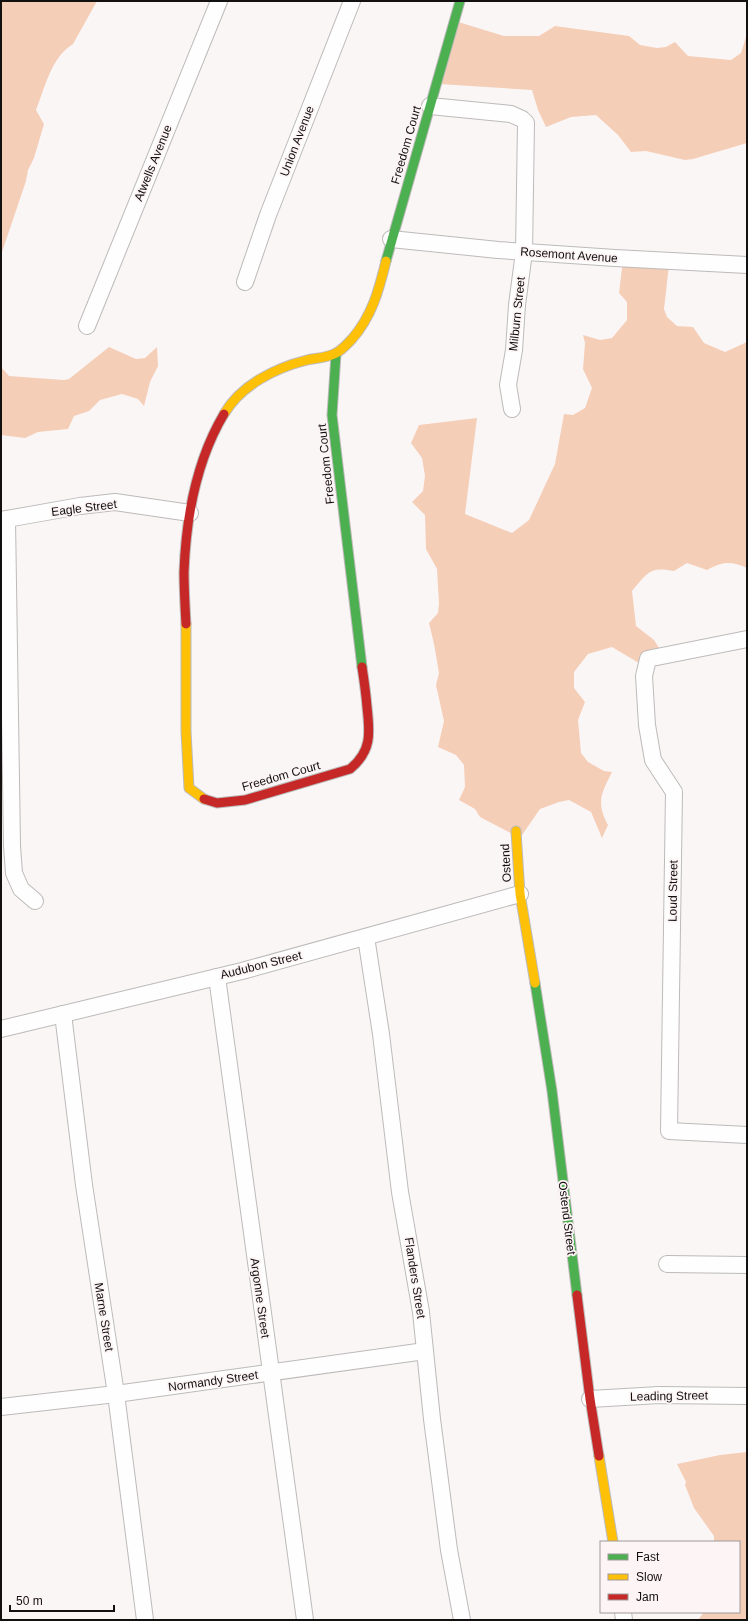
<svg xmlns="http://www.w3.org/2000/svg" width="748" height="1621" font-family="Helvetica,sans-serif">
	<rect width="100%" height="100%" fill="#fbf6f6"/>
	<!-- forest -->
	<g fill="#f5ceb8">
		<path d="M1,1h96l-24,43c-22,13 -28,44 -37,66l8,14 -10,34 -6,12 -2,11 -25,74z"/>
		<polygon points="455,21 504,36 539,36 555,26 629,36 640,45 657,48 666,47 675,42 688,56 731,60 741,53 747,34 747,143 693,159 685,160 646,151 631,152 618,135 596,115 571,117 546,127 538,110 532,90 439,84"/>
		<path d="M623,260l46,5 -5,44 3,8 10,9 16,1 11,16 21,9 22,-10v226c-16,-7 -24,-7 -40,2l-20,-7 -13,8c-24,-5 -27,2 -42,20l4,35 18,14 9,14 -19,12 -32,-19 -24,7 -14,18v16l11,14 -7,18 3,33 7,9 16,9 8,1c-11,22 -16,30 -4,53l-6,13 -11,-26 -22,-12 -10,2 -19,7 -20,29 -40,-21 -5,-8 -16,-9 6,-13 -1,-22 -8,-10 -18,-8 6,-26 -8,-36 3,-12 -5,-29 -5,-21 9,-10 1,-9 -2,-35 -11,-20 -1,-34 -13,-13 11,-11 2,-15 -3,-18 -11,-15 8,-18 58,-7 -12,96 47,19 17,-13 26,-56 9,-50 9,1 12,-7 7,-20 -9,-19 2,-26 -2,-8 17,5 12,-2 15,-18v-18l-8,-9z"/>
		<polygon points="109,347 136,359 145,358 157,347 158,366 150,382 144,406 138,399 122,394 100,400 89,411 74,416 68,429 38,432 25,438 1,435 1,367 9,376 64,380 69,379"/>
		<polygon points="747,1452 747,1620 698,1620 704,1612 739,1612 739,1542 714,1542 714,1536 694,1508 685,1485 686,1482 677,1464 720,1455"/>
	</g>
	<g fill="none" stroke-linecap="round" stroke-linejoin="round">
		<defs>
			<g id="street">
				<polyline points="430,106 511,114 522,119 526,123 524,252 517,305 514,350 508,385 512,409"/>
				<polyline points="391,239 498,250 615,258 747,265"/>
				<polyline points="245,282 268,215 352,1"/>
				<polyline points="87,326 219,1"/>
				<polyline points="7,519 12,846 14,873 21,889 35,901"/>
				<polyline points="1,520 80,506 115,502 190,513"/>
				<polyline points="747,639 652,658 648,659 644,676 647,725 653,760 674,792 669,1131 747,1135"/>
				<polyline points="366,937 381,1034 400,1192 421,1312 432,1419 449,1550 462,1620"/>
				<polyline points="217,977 305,1620"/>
				<polyline points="63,1014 84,1185 116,1394 145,1620"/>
				<polyline points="1,1029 242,971 520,894"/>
				<polyline points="667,1264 747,1265"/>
				<polyline points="590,1399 659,1395 747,1396"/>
				<polyline points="1,1407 116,1394 425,1351"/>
				<polyline points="623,1612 624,1620"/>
			</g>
			<g id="fast">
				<polyline points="386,261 460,1"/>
				<polyline points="336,354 332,415 362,667"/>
				<polyline points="535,983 552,1091 577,1295"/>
			</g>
			<g id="slow">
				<path d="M224,414c17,-29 51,-46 83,-54 9,-2 20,-2 29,-7 6,-3 11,-9 16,-14 20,-23 27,-49 34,-78"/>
				<polyline points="186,624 186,731 189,788 204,799"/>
				<polyline points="516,831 520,894 535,983"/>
				<polyline points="599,1456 613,1542"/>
			</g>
			<g id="jam">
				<path d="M186,624c-1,-18 -2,-35 -2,-52 2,-54 12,-111 40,-158"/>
				<path d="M204,799l13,4 28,-3 105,-31c22,-18 20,-36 17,-62 -1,-13 -3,-27 -5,-40"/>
				<polyline points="577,1295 590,1399 599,1456"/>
			</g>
		</defs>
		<!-- street casing -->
		<use href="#street" stroke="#bdbaba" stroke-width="18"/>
		<!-- fast casing -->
		<use href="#fast" stroke="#bdbaba" stroke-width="11"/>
		<!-- slow casing -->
		<use href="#slow" stroke="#bdbaba" stroke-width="11"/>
		<!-- jam casing -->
		<use href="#jam" stroke="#bdbaba" stroke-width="11"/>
		<!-- street -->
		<use href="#street" stroke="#fefefe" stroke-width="16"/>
		<!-- fast -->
		<use href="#fast" stroke="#4caf50" stroke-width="9"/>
		<!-- slow -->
		<use href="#slow" stroke="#ffc107" stroke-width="9"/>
		<!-- jam -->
		<use href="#jam" stroke="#c62828" stroke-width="9"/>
	</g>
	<g text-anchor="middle" stroke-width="3.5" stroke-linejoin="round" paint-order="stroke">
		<!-- street labels -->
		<g font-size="12" fill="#131010" stroke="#fdf4f5">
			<text transform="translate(297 141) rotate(-69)" y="4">Union Avenue</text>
			<text transform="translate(406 145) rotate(-74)" y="4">Freedom Court</text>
			<text transform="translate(153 163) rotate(-68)" y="4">Atwells Avenue</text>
			<text transform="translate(569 255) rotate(4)" y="4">Rosemont Avenue</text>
			<text transform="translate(517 314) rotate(-84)" y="4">Milburn Street</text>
			<text transform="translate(326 464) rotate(-96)" y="4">Freedom Court</text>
			<text transform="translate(84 508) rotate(-7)" y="4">Eagle Street</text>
			<text transform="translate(281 776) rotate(-16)" y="4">Freedom Court</text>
			<text transform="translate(506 863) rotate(-93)" y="4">Ostend</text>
			<text transform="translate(673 891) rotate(-89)" y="4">Loud Street</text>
			<text transform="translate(261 965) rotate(-14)" y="4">Audubon Street</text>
			<text transform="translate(567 1218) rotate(83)" y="4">Ostend Street</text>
			<text transform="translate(415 1278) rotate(81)" y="4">Flanders Street</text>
			<text transform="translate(260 1298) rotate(82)" y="4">Argonne Street</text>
			<text transform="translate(104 1317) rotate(81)" y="4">Marne Street</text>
			<text transform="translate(213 1381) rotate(-8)" y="4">Normandy Street</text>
			<text transform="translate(669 1396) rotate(-1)" y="4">Leading Street</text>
		</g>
	</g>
	<!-- border -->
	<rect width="748" height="1621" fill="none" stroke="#131010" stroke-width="4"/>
	<!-- legend -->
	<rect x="600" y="1541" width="140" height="72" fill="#fdf4f5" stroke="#9f9999"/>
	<rect x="608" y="1554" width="20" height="6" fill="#4caf50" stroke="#9f9999"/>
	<text x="636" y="1561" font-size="12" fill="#131010">Fast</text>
	<rect x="608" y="1574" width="20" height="6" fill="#ffc107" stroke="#9f9999"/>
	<text x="636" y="1581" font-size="12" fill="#131010">Slow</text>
	<rect x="608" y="1594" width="20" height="6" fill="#c62828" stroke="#9f9999"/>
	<text x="636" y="1601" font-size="12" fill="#131010">Jam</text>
	<!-- scale -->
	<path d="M10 1605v6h104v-6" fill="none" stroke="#131010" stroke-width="2"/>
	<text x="16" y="1605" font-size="12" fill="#131010" stroke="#fdf4f5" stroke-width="3" paint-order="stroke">50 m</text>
</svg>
